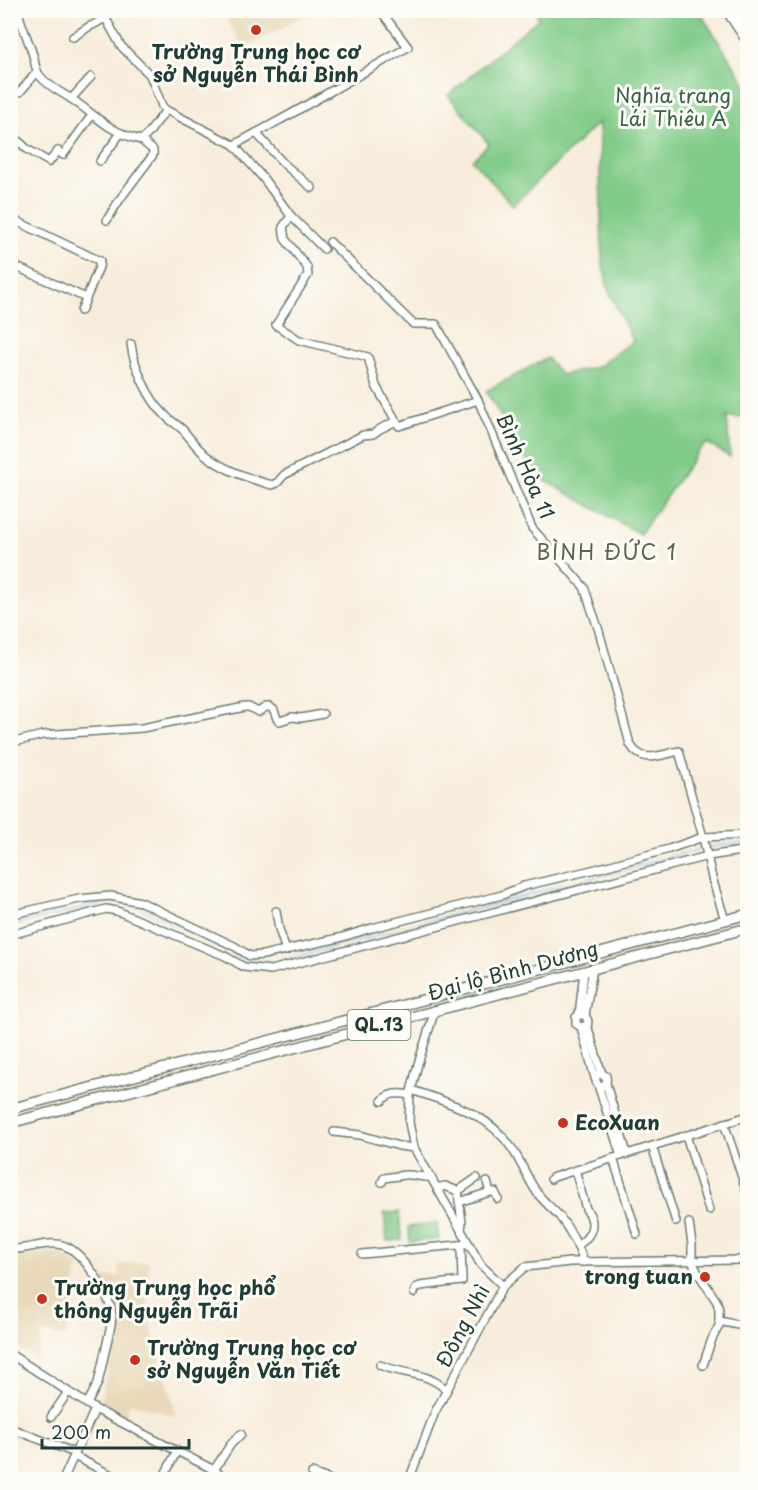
<svg xmlns="http://www.w3.org/2000/svg" width="758" height="1490" font-family="'Playpen Sans',sans-serif">
	<rect width="100%" height="100%" fill="#fdfcf7"/>
	<filter id="ink" filterUnits="userSpaceOnUse"><feTurbulence type="fractalNoise" baseFrequency=".0167" numOctaves="2"/><feDisplacementMap in="SourceGraphic" scale="12" xChannelSelector="R" yChannelSelector="G"/><feConvolveMatrix kernelMatrix="1 2 1 2 8 2 1 2 1" color-interpolation-filters="sRGB"/></filter>
	<filter id="wash" filterUnits="userSpaceOnUse"><feTurbulence type="fractalNoise" baseFrequency=".008" numOctaves="4" result="noise"/><feDisplacementMap in="SourceGraphic" scale="24" xChannelSelector="R" yChannelSelector="G"/><feGaussianBlur stdDeviation="1.35" result="paint"/><feColorMatrix in="noise" values="0 0 0 0 0 0 0 0 0 0 0 0 0 0 0 0 0 1.4 0 .05"/><feComposite in="paint" operator="in"/></filter>
	<g filter="url(#wash)">
		<rect width="100%" height="100%" fill="#f8eddc"/>
		<!-- built -->
		<g fill="#e9d9ba">
			<polygon points="222,11 312,11 244,49"/>
			<polygon points="58,1253 79,1265 66,1337 42,1333 37,1360 11,1343 11,1261 12,1258 38,1254"/>
			<polygon points="149,1261 147,1306 150,1322 177,1417 130,1403 125,1418 104,1408 101,1403 101,1398 120,1319 99,1278 119,1276 118,1264"/>
		</g>
		<!-- green -->
		<g fill="#82cc89" stroke="#50845e" stroke-width="1.5">
			<polygon points="533,11 699,11 747,86 747,418 727,417 730,457 707,443 699,450 640,534 535,475 486,391 547,358 561,375 597,367 633,341 609,292 602,261 599,122 513,205 472,160 489,144 448,95 539,18"/>
			<polygon points="399,1212 402,1240 387,1241 384,1213"/>
			<polygon points="437,1223 439,1239 410,1242 408,1227"/>
		</g>
		<g fill="none" stroke-linecap="round" stroke-linejoin="round">
			<!-- stream -->
			<g stroke="#7fbdf2" stroke-width="1.5">
				<polyline points="708,847 748,842"/>
				<polyline points="125,902 142,908 241,957 262,964 277,962 704,848"/>
				<polyline points="10,926 108,902 121,901"/>
			</g>
		</g>
	</g>
	<g filter="url(#ink)">
		<g fill="none" stroke-linecap="round" stroke-linejoin="round">
			<defs>
				<g id="minor">
					<path d="M18,10c3,17 12,32 16,49 1,6 2,12 6,17 8,10 19,15 30,22 25,16 39,35 71,42l7,-6 18,-24"/>
					<polyline points="101,10 121,46 150,75 162,106 166,110 234,145 263,178 291,216 283,227 285,239 307,267 308,275 276,325 299,340 368,357 376,386 399,426 478,400"/>
					<polyline points="10,19 16,10"/>
					<polyline points="73,37 90,26 93,25 105,18"/>
					<polyline points="20,92 37,72"/>
					<polyline points="71,99 91,77"/>
					<polyline points="10,133 27,149 49,162 58,151 63,155 92,115"/>
					<polyline points="256,133 284,164 312,188"/>
					<polyline points="234,145 291,114 408,47 380,10"/>
					<polyline points="100,161 121,133"/>
					<polyline points="291,216 324,249"/>
					<polyline points="10,218 100,261 99,267 81,311"/>
					<polyline points="107,220 120,199 153,155 153,150 141,140"/>
					<path d="M330,242l83,82h23l42,76 54,128 52,59 15,44 31,113c12,21 29,11 49,7l24,86 9,41 13,42"/>
					<polyline points="10,264 86,298"/>
					<path d="M131,344c3,23 17,55 34,71 5,6 12,9 18,15 8,9 15,20 25,27 18,14 42,22 64,28l5,-2 7,-8 79,-40 10,-1 7,-5 16,-8"/>
					<polyline points="10,743 43,735 142,728 245,707 249,707 258,712 266,707 270,707 274,710 277,719 280,721 292,717 301,718 323,714"/>
					<polyline points="276,911 279,929 286,951"/>
					<polyline points="10,915 79,899 110,896 141,902 234,946 250,956 263,955 339,938 372,928 502,895 524,886 596,869 669,849 703,837 748,835"/>
					<polyline points="10,935 106,909 117,911 225,956 244,967 271,970 708,856 748,850"/>
					<polyline points="435,1010 418,1064 410,1095 409,1122 414,1148 481,1265 503,1286"/>
					<polyline points="579,1015 584,971"/>
					<polyline points="585,1015 593,969"/>
					<polyline points="587,1025 602,1074"/>
					<polyline points="581,1027 587,1025 588,1021 585,1015 579,1015 576,1017 576,1024 581,1027 595,1078"/>
					<polyline points="606,1084 627,1154"/>
					<path d="M598,1085l4,1c5,-3 5,-5 4,-10l-4,-2h-4c-3,4 -3,7 0,11l23,71"/>
					<path d="M412,1090c39,14 77,23 101,60 9,14 15,30 25,44 6,8 15,15 22,23 10,13 18,29 24,45"/>
					<path d="M382,1101c7,-9 18,-8 28,-6"/>
					<polyline points="724,1123 748,1195"/>
					<polyline points="334,1132 360,1135 399,1146 414,1148"/>
					<polyline points="686,1135 709,1210"/>
					<polyline points="652,1146 676,1222"/>
					<polyline points="613,1158 637,1234"/>
					<path d="M575,1170l11,39c10,12 7,25 -5,34"/>
					<polyline points="551,1179 554,1177 748,1116"/>
					<path d="M382,1182l2,-4c7,-1 14,-2 21,-3 8,-1 16,3 26,2"/>
					<polyline points="487,1182 490,1192 495,1192 498,1199"/>
					<polyline points="437,1188 445,1186 458,1191 477,1178"/>
					<polyline points="458,1191 462,1223 461,1229"/>
					<polyline points="459,1202 490,1192"/>
					<polyline points="689,1223 692,1244 692,1261 698,1273 717,1302 719,1310 719,1326 712,1339 703,1365"/>
					<path d="M10,1243l3,5 4,1c15,-1 34,-9 48,-3 19,7 45,49 47,69 0,2 -1,8 -1,10l-13,58 -11,21"/>
					<polyline points="362,1254 469,1244"/>
					<polyline points="414,1293 416,1288 420,1286 462,1281 461,1245"/>
					<polyline points="719,1321 748,1327"/>
					<polyline points="10,1354 95,1409 214,1470 227,1480"/>
					<path d="M380,1365c14,6 28,7 42,11 10,3 18,8 25,14"/>
					<polyline points="51,1417 68,1392"/>
					<polyline points="10,1428 75,1453"/>
					<polyline points="74,1456 121,1480"/>
					<polyline points="214,1470 231,1444 241,1434"/>
					<polyline points="312,1473 330,1480"/>
					<polyline points="63,1480 95,1409"/>
					<polyline points="162,1480 177,1451"/>
					<polyline points="409,1480 435,1412 503,1286 525,1267 570,1262 748,1260"/>
				</g>
				<g id="major">
					<polyline points="726,10 748,43"/>
					<polyline points="733,10 748,32"/>
				</g>
				<g id="highway">
					<polyline points="10,1109 748,914"/>
					<polyline points="10,1123 748,928"/>
				</g>
			</defs>
			<!-- minor casing -->
			<use href="#minor" stroke="#6b7b6f" stroke-width="10"/>
			<!-- major casing -->
			<use href="#major" stroke="#6b7b6f" stroke-width="11"/>
			<!-- highway casing -->
			<use href="#highway" stroke="#6b7b6f" stroke-width="12"/>
			<!-- minor -->
			<use href="#minor" stroke="#fff" stroke-width="7"/>
			<!-- major -->
			<use href="#major" stroke="#fff" stroke-width="8"/>
			<!-- highway -->
			<use href="#highway" stroke="#fff" stroke-width="9"/>
		</g>
	</g>
	<!-- markers -->
	<g fill="#c8321e" stroke="#fdfcf7" stroke-width="2">
		<circle cx="256" cy="30" r="6"/>
		<circle cx="563" cy="1123" r="6"/>
		<circle cx="705" cy="1277" r="6"/>
		<circle cx="42" cy="1299" r="6"/>
		<circle cx="135" cy="1360" r="6"/>
	</g>
	<g text-anchor="middle" stroke-width="6" stroke-linejoin="round" paint-order="stroke">
		<!-- shield labels -->
		<rect fill="#fdfcf7" stroke="#62766e" stroke-width="1.5" x="347.5" y="1010" width="63" height="30" rx="4.5"/>
		<g font-size="18" font-weight="bold" fill="#1f3d34">
			<text x="379" y="1031">QL.13</text>
		</g>
		<!-- poi labels -->
		<g font-size="20" font-weight="bold" fill="#1f3d34" stroke="#fdfcf7" text-anchor="start">
			<text x="256" y="59" text-anchor="middle">Trường Trung học cơ<tspan x="256" dy="23">sở Nguyễn Thái Bình</tspan></text>
			<text x="575" y="1130">EcoXuan</text>
			<text x="693" y="1284" text-anchor="end">trong tuan</text>
			<text x="54" y="1295">Trường Trung học phổ<tspan x="54" dy="23">thông Nguyễn Trãi</tspan></text>
			<text x="147" y="1355">Trường Trung học cơ<tspan x="147" dy="23">sở Nguyễn Văn Tiết</tspan></text>
		</g>
		<!-- park labels -->
		<g font-size="20" fill="#386149" stroke="#fdfcf7">
			<text x="673" y="103">Nghĩa trang<tspan x="673" dy="23">Lái Thiêu A</tspan></text>
		</g>
		<!-- street labels -->
		<g font-size="20" fill="#1f3d34" stroke="#fdfcf7">
			<text transform="translate(525 466) rotate(66)" y="7">Bình Hòa 11</text>
			<text transform="translate(513 971) rotate(-15)" y="7">Đại lộ Bình Dương</text>
			<text transform="translate(463 1326) rotate(-62)" y="7">Đông Nhì</text>
		</g>
		<!-- neighbourhood labels -->
		<g font-size="21" letter-spacing="1.5" fill="#5d6252" stroke="#fdfcf7">
			<text x="607" y="560">BÌNH ĐỨC 1</text>
		</g>
	</g>
	<!-- margin -->
	<rect width="758" height="1490" fill="none" stroke="#fdfcf7" stroke-width="36"/>
	<!-- scale -->
	<path d="M42 1439v9h147v-9" fill="none" stroke="#1f3d34" stroke-width="3"/>
	<text x="51" y="1439" font-size="18" fill="#1f3d34" stroke="#fdfcf7" stroke-width="4.5" paint-order="stroke">200 m</text>
</svg>
